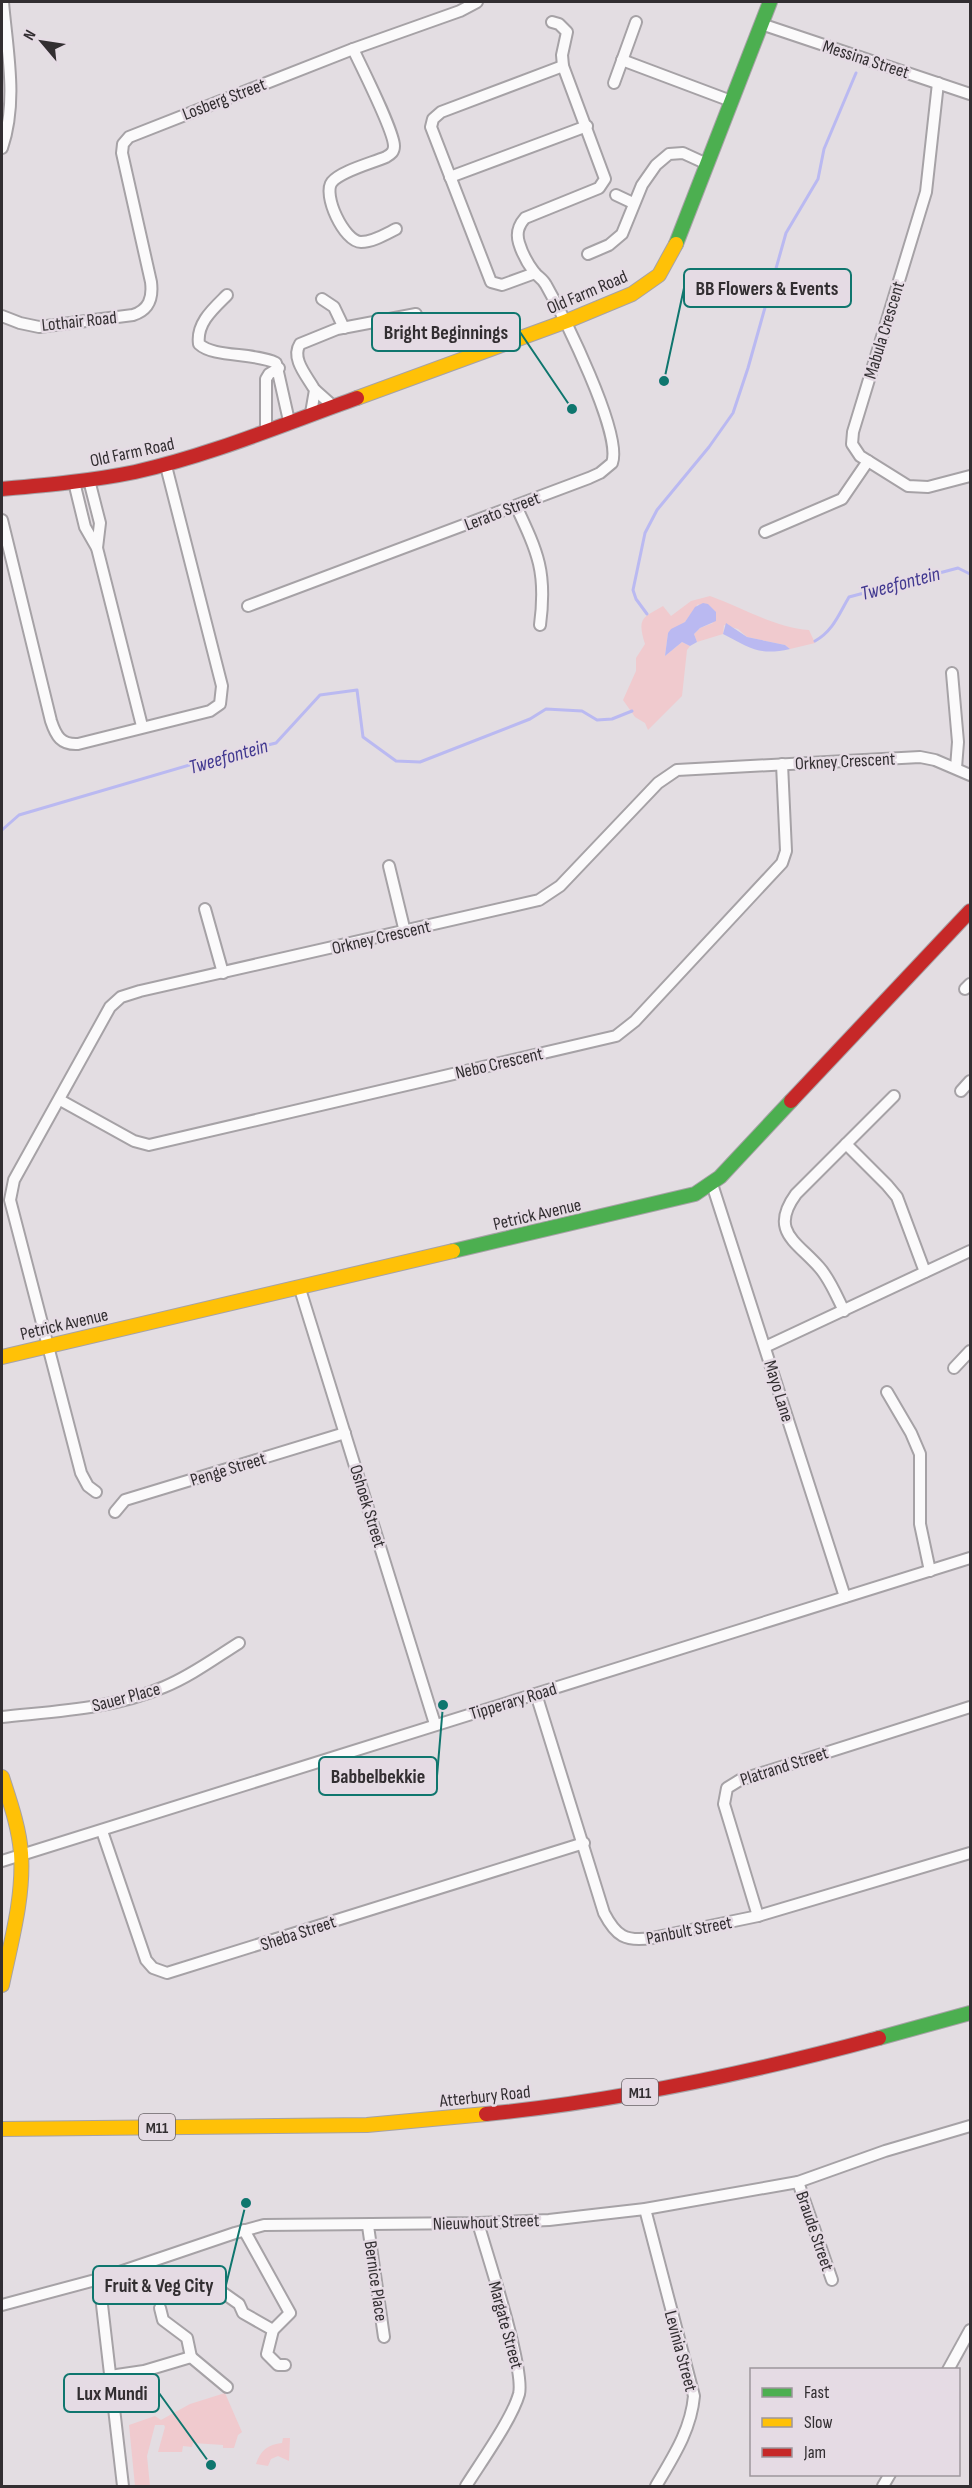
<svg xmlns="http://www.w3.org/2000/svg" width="972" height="2488" font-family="'Sofia Sans Condensed',sans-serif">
	<rect width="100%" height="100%" fill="#e3dde2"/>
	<!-- green -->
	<g fill="#f0cace">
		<path d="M710,596c33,12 64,31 99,34l6,13 -25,6 -5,-4 -38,-8 -9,-8 -14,-4 -1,9 -26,8 -3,-8 6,-6 13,-5 -15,-19 -13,18 -17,11 -3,23 17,-14 8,4 -3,4 -5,46 -34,34 -3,-7 -10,-6 -12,-17 13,-29v-13l9,-14c-8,-26 -3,-26 18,-38l8,10 20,-15z"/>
		<polygon points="225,2393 242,2432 238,2435 234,2448 223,2448 223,2445 193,2443 192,2447 183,2446 182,2452 158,2452 165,2427 164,2425 155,2425 147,2456 150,2486 135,2486 129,2425 155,2416 161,2420 190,2404"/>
		<path d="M283,2438h7l-1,23 -11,-5 -7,3 -3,7 -12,-2c4,-13 12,-20 26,-21z"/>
	</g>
	<!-- water -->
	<g fill="#bab9f1">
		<polygon points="703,603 708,604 716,612 716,621 700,628 694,634 697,642 690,646 682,642 665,656 668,633 671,629 685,622 695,607"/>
		<path d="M726,623l21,14 38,8 5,4c-31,7 -40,-1 -67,-15z"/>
	</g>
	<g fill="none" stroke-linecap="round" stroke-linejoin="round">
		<!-- stream -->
		<g stroke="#bab9f1" stroke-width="3">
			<polyline points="647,614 636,599 633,590 645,533 657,510 709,447 733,413 748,368 786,233 818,179 824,149 856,73"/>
			<path d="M815,641c18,-10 24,-27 34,-44l109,-29 12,6"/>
			<polyline points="2,830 19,815 210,759 276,743 320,695 357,690 363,737 396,761 420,762 530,719 546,709 582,711 597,720 612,719 632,711"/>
		</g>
		<defs>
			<g id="street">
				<polyline points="761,24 970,94"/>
				<path d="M353,49c8,17 41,82 41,97 0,6 -3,8 -8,11 -14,6 -45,14 -54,25 -10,12 12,60 29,60 12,0 25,-8 35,-13"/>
				<polyline points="622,60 731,101"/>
				<polyline points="614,83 636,22"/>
				<polyline points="938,83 926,192 853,432 852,444 860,456 908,486 928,487 970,476"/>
				<path d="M2,148c16,-47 5,-98 1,-146"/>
				<polyline points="450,177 587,126"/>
				<polyline points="616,195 633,203"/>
				<polyline points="588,254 609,245 622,234 642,185 656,165 669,154 683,153 707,164"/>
				<polyline points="535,273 502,285 491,282 431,127 433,119 441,112 563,66"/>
				<path d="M227,295c-13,13 -31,28 -28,49 15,14 54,8 77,19l13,58"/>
				<polyline points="322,299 334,307 344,328"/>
				<path d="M2,316l18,7 19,4 94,-12c16,-5 20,-17 18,-33l-29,-129 1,-9 6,-7 224,-88 107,-38 17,-9"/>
				<path d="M313,387c-7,-12 -22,-29 -13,-43l37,-15 79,-15"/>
				<polyline points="315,390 333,406"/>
				<polyline points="311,413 315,390"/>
				<polyline points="266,430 266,379 269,374 279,368"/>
				<polyline points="89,480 100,523 97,548"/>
				<polyline points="74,482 85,527 97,548 142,726"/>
				<path d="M516,506c22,47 31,66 24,119"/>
				<path d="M2,520l49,201c5,15 10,24 27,23l132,-33 10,-7 2,-18 -56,-220"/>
				<polyline points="765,532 842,499 868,461"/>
				<path d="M248,606l341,-128 11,-5 12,-10c11,-29 -49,-148 -66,-178 -3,-6 -8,-8 -12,-13 -6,-8 -12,-19 -15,-29 -3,-10 -1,-17 6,-25l74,-30 6,-9 -42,-113 -1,-11 5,-23 -8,-8 -7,-2"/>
				<polyline points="952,673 958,742 956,768"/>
				<polyline points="389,866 405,932"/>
				<polyline points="205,909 223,973"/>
				<polyline points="965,989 970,984"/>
				<polyline points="961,1091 970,1081"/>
				<polyline points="60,1100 134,1141 149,1145 616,1036 635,1021 782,863 786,851 782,764"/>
				<polyline points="846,1144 887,1185 897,1197 925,1272"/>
				<polyline points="712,1184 845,1597"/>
				<polyline points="300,1289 435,1724"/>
				<path d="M844,1311c-7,-14 -14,-32 -25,-44 -23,-26 -50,-36 -23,-73l98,-98"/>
				<polyline points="765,1347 970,1251"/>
				<polyline points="954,1368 970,1351"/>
				<polyline points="887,1392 911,1433 920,1454 920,1524 930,1571"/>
				<polyline points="96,1492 88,1486 81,1473 10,1200 14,1180 110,1007 121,997 140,991 539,900 560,886 658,783 677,770 920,757 935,760 970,775"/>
				<polyline points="115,1512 125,1500 345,1433"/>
				<path d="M536,1694l68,219c12,23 21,29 48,25l106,-22 212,-63"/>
				<path d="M2,1717c55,-6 110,-8 162,-30 27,-11 51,-29 75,-44"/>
				<polyline points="102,1831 146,1960 153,1968 167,1973 584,1843"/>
				<polyline points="2,1861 970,1558"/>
				<polyline points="758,1916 724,1804 727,1788 740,1780 970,1707"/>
				<polyline points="798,2182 832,2280"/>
				<path d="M645,2209l49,187c-3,34 -21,61 -38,90"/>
				<polyline points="368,2226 384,2337"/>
				<polyline points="244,2230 290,2313 273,2330 267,2354 278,2365 285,2365"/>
				<polyline points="99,2279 123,2486"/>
				<polyline points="222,2292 239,2304 243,2313 273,2330"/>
				<polyline points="2,2305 99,2279 235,2233 264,2225 478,2223 549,2220 645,2209 798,2182 885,2151 970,2126"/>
				<polyline points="160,2308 163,2320 187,2338 191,2357"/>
				<polyline points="948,2370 970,2330"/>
				<polyline points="110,2376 144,2371 191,2357 227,2387"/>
				<path d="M466,2486c15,-24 46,-67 53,-92 6,-25 -32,-140 -41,-171"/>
				<polyline points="883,2486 890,2474"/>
			</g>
			<g id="fast">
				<polyline points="676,244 770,2"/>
				<polyline points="453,1251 695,1194 720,1177 791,1101"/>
				<polyline points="879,2038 970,2013"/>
			</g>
			<g id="slow">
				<polyline points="357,398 567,321 632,294 659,275 676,244"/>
				<polyline points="2,1357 453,1251"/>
				<path d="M2,1777c8,25 17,50 19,76 3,44 -10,89 -19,132"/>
				<polyline points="2,2129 367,2125 486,2114"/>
			</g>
			<g id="jam">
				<path d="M2,489c44,-4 89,-8 133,-17 76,-17 149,-48 222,-74"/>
				<polyline points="791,1101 970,911"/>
				<path d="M486,2114c133,-13 264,-41 393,-76"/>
			</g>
		</defs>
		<!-- street casing -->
		<use href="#street" stroke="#a6a2a6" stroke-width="14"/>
		<!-- fast casing -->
		<use href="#fast" stroke="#a6a2a6" stroke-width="16"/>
		<!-- slow casing -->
		<use href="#slow" stroke="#a6a2a6" stroke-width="16"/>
		<!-- jam casing -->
		<use href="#jam" stroke="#a6a2a6" stroke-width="16"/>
		<!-- street -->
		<use href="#street" stroke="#fbfafb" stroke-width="10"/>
		<!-- fast -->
		<use href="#fast" stroke="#4caf50" stroke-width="14"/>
		<!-- slow -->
		<use href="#slow" stroke="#ffc107" stroke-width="14"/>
		<!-- jam -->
		<use href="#jam" stroke="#c62828" stroke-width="14"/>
	</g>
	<g text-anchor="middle" stroke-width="5" stroke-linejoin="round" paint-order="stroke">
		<!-- shield labels -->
		<g fill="#e5dbe4" stroke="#686267" stroke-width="1.5">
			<rect x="622" y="2079" width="36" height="26" rx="4.5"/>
			<rect x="139" y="2114" width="36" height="26" rx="4.5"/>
		</g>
		<g font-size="16" font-weight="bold" fill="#322e31">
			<text x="640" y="2098">M11</text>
			<text x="157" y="2133">M11</text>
		</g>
		<!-- street labels -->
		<g font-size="18" fill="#322e31" stroke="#e5dbe4">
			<text transform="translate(866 59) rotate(18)" y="6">Messina Street</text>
			<text transform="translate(224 99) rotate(-21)" y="6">Losberg Street</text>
			<text transform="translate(587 292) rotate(-23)" y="6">Old Farm Road</text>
			<text transform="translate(79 321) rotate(-6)" y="6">Lothair Road</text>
			<text transform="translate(884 330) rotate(-73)" y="6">Mabula Crescent</text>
			<text transform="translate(132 452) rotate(-12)" y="6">Old Farm Road</text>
			<text transform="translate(502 511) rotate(-21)" y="6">Lerato Street</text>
			<text transform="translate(845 761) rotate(-3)" y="6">Orkney Crescent</text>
			<text transform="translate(381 937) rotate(-13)" y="6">Orkney Crescent</text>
			<text transform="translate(499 1063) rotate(-13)" y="6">Nebo Crescent</text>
			<text transform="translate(537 1214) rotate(-13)" y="6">Petrick Avenue</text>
			<text transform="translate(64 1324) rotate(-13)" y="6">Petrick Avenue</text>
			<text transform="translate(779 1391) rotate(73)" y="6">Mayo Lane</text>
			<text transform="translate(228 1469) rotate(-17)" y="6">Penge Street</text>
			<text transform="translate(368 1506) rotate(73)" y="6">Oshoek Street</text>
			<text transform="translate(126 1697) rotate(-15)" y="6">Sauer Place</text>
			<text transform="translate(513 1701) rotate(-17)" y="6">Tipperary Road</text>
			<text transform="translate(784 1766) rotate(-18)" y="6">Platrand Street</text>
			<text transform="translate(689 1930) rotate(-11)" y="6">Panbult Street</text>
			<text transform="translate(298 1933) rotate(-18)" y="6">Sheba Street</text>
			<text transform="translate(485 2096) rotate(-6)" y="6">Atterbury Road</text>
			<text transform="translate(486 2222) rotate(-2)" y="6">Nieuwhout Street</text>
			<text transform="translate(815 2231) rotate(71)" y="6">Braude Street</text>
			<text transform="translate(376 2281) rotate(82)" y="6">Bernice Place</text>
			<text transform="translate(506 2325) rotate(75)" y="6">Margate Street</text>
			<text transform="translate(681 2351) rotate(75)" y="6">Levinia Street</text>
		</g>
		<!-- water labels -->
		<g font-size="20" font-style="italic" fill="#413890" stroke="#e5dbe4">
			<text transform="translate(900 583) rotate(-15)" y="7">Tweefontein</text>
			<text transform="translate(228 756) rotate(-16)" y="7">Tweefontein</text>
		</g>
	</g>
	<!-- callouts -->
	<path fill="none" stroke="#0f766e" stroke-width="2" d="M664 381L684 288M572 409L520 332M443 1705L437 1776M246 2203L226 2285M211 2465L159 2393"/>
	<g fill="#0f766e" stroke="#e5dbe4" stroke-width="2">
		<circle cx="664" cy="381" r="6"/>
		<circle cx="572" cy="409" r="6"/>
		<circle cx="443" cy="1705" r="6"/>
		<circle cx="246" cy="2203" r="6"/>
		<circle cx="211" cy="2465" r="6"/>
	</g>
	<g fill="#e5dbe4" stroke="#0f766e" stroke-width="2">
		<rect x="684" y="269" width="167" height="38" rx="6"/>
		<rect x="372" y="313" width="148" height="38" rx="6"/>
		<rect x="319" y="1757" width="118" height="38" rx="6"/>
		<rect x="93" y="2266" width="133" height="38" rx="6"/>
		<rect x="64" y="2374" width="95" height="38" rx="6"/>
	</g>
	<g font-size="20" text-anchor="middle" font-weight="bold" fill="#322e31">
		<text x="767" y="295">BB Flowers &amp; Events</text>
		<text x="446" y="339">Bright Beginnings</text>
		<text x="378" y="1783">Babbelbekkie</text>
		<text x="159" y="2292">Fruit &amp; Veg City</text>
		<text x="112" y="2400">Lux Mundi</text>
	</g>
	<!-- border -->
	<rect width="972" height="2488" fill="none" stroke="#322e31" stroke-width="6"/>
	<!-- legend -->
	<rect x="750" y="2368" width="210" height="108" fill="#e5dbe4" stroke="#9d969c" stroke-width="1.5"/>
	<rect x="762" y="2388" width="30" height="9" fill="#4caf50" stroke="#9d969c" stroke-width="1.5"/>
	<text x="804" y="2398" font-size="18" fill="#322e31">Fast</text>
	<rect x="762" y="2418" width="30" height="9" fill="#ffc107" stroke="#9d969c" stroke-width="1.5"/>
	<text x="804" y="2428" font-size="18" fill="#322e31">Slow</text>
	<rect x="762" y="2448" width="30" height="9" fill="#c62828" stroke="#9d969c" stroke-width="1.5"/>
	<text x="804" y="2458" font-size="18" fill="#322e31">Jam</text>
	<!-- north arrow -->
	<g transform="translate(42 42) rotate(299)" stroke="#e5dbe4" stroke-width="4.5" paint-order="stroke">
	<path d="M0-4.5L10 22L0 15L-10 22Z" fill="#322e31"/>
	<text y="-9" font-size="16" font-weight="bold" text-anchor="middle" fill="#322e31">N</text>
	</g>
</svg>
